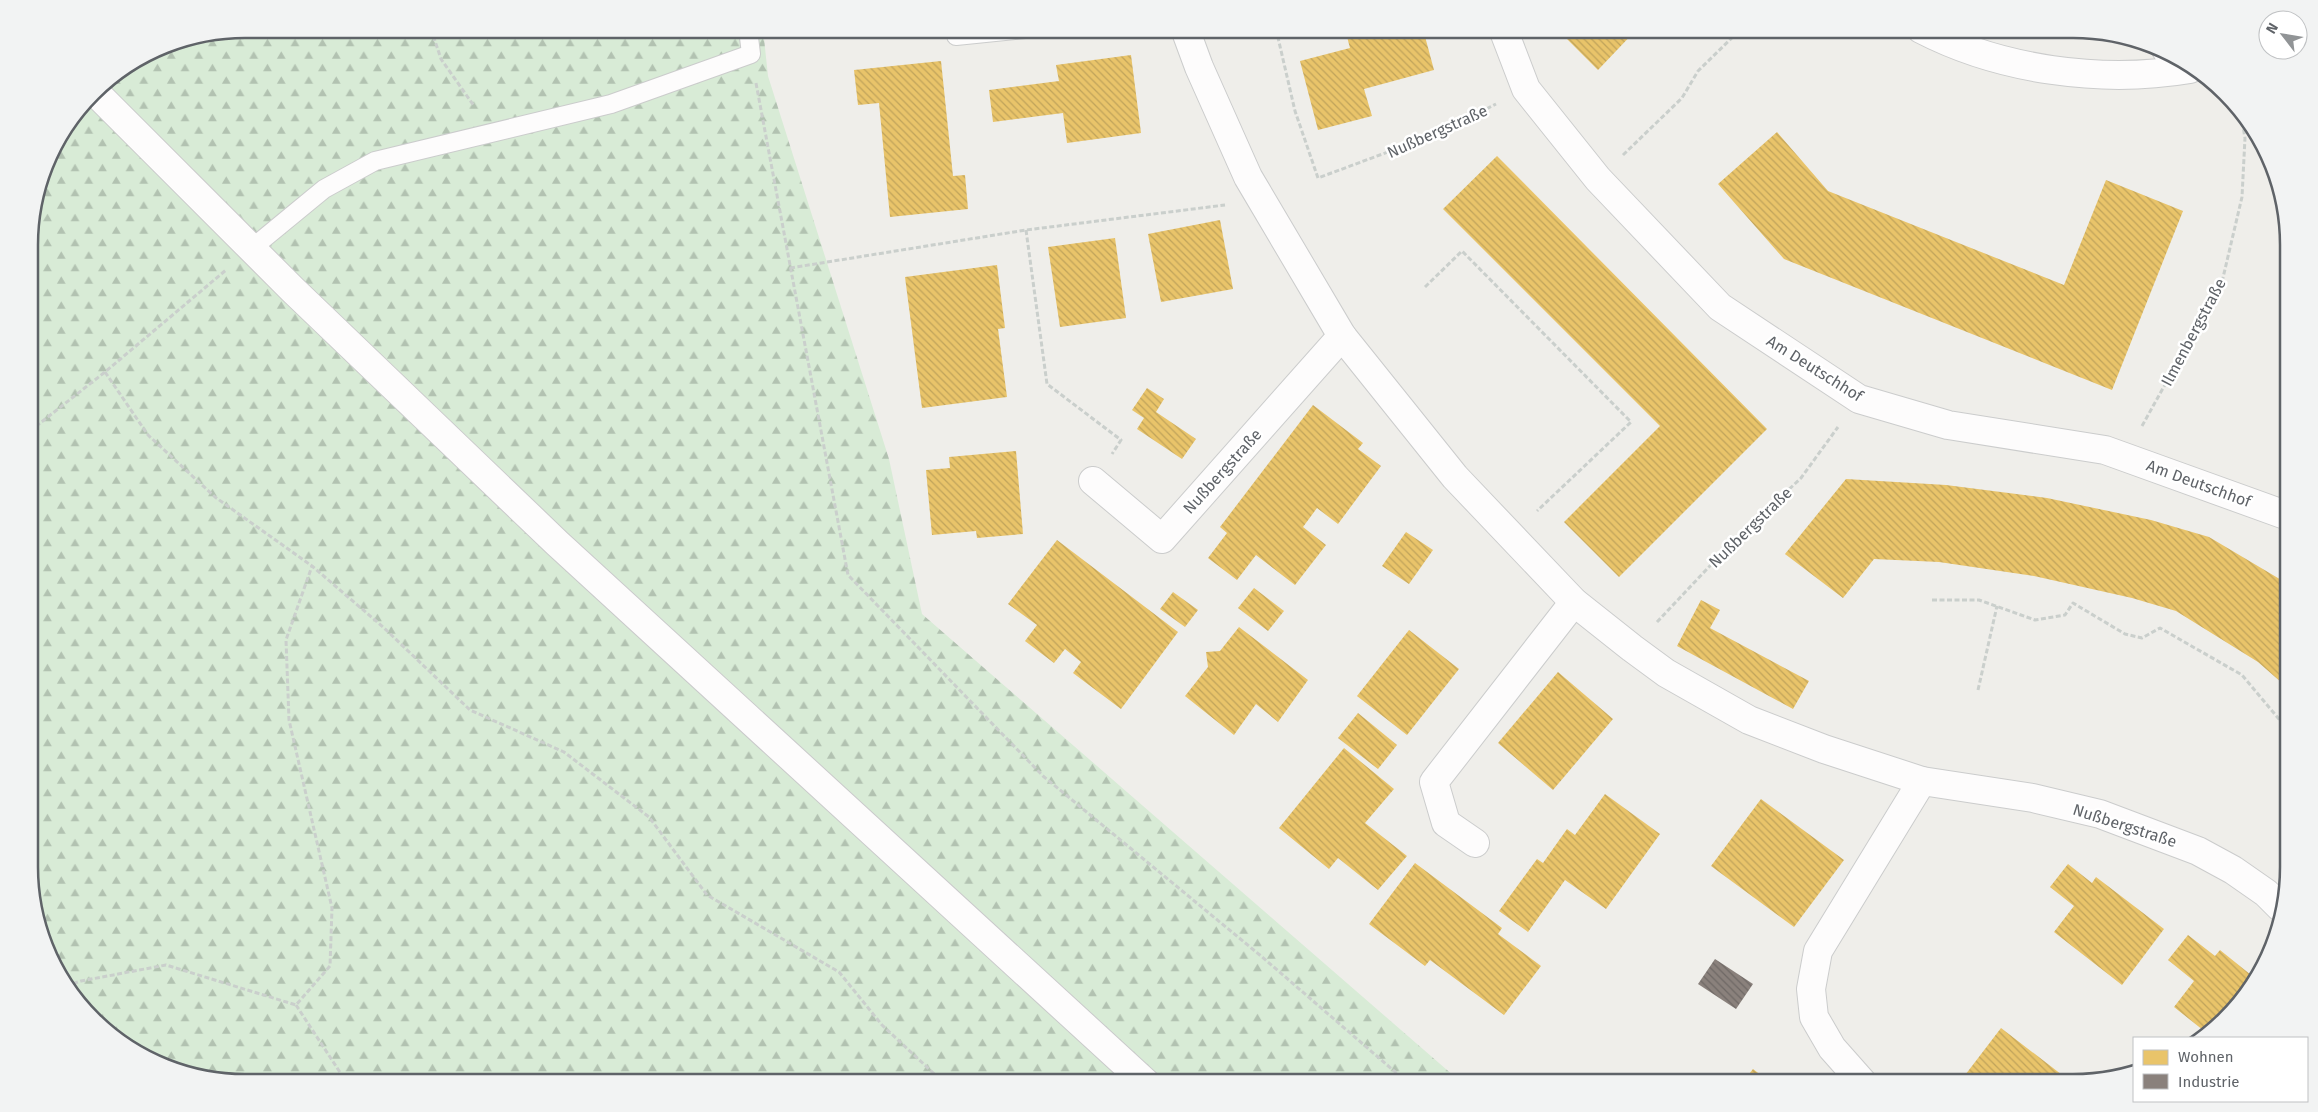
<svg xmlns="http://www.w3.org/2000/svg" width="2318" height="1112" font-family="'Fira Sans',sans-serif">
	<defs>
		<pattern id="forest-firs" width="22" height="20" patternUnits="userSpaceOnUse" patternTransform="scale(1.25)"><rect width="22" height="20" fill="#d8ebd6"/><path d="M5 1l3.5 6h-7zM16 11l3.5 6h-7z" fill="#b2c2b1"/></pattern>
		<pattern id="homes-back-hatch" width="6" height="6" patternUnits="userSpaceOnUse" patternTransform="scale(1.25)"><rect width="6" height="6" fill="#e9c46a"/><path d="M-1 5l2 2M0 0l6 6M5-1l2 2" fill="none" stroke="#c0a35b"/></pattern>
		<pattern id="industry-back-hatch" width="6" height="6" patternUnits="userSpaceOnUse" patternTransform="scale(1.25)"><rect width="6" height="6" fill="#8a817c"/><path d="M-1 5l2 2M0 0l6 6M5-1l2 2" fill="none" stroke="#6e6865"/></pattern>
	</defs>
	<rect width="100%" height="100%" fill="#efeeea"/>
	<!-- forest -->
	<polygon fill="url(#forest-firs)" points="245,29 763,29 768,76 889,459 922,614 1462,1083 245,1083 150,1061 73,998 45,950 31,896 29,230 51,149 102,83 162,45"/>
	<!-- homes -->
	<g fill="url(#homes-back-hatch)">
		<polygon points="1345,29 1423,29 1434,70 1364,89 1372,116 1318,130 1300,61 1350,48"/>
		<polygon points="1557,29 1637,29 1598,70"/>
		<polygon points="1131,55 1141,133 1067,143 1063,113 993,122 989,90 1059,81 1056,65"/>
		<polygon points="941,61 953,176 965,175 968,209 890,217 879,103 858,105 854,70"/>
		<polygon points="1777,132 1828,191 2064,285 2106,180 2183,211 2112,390 1784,259 1718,184"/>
		<polygon points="1497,156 1767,429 1619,577 1564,522 1660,426 1443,209"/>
		<polygon points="1220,220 1233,289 1161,302 1148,234"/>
		<polygon points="1115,238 1126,318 1060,327 1048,247"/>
		<polygon points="997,265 1005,328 998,329 1007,397 922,408 905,277"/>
		<polygon points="2288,269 2288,320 2279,320 2279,270"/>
		<polygon points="1147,388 1164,399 1156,412 1196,439 1182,459 1137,429 1144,418 1132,410"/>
		<polygon points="1313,405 1363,443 1358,449 1381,466 1338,524 1317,508 1303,527 1326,545 1295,585 1256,555 1237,580 1208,558 1227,533 1220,527"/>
		<polygon points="1016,451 1023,534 977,538 976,531 932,535 926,470 950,468 949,457"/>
		<polygon points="1846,479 1946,485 2047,498 2151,520 2209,537 2288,584 2289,689 2258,662 2176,611 2132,598 2034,576 1939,562 1874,559 1843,598 1785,554"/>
		<polygon points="1406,532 1433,550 1409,584 1382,566"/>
		<polygon points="1057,540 1178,632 1121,709 1073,673 1081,662 1065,649 1054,663 1025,641 1037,625 1008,604"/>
		<polygon points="1254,588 1284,611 1268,631 1238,608"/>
		<polygon points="1173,592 1198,610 1185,627 1160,609"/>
		<polygon points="1701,600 1720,610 1710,628 1809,681 1793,709 1677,646"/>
		<polygon points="1239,627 1308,680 1278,722 1256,704 1234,735 1185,696 1208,667 1206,652 1220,651"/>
		<polygon points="1409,630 1459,669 1407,735 1357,696"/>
		<polygon points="1558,672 1613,719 1553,790 1498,743"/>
		<polygon points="1358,713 1397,745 1378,769 1338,738"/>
		<polygon points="1344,748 1394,789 1365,823 1407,856 1378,890 1338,858 1329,869 1279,828"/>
		<polygon points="1605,794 1660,834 1606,909 1565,880 1528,932 1499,911 1537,859 1543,863 1567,829 1575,835"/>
		<polygon points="1761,799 1844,860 1794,927 1711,866"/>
		<polygon points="1415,863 1502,928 1498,934 1541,966 1504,1015 1430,960 1425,966 1369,924"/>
		<polygon points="2068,864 2092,883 2096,877 2164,929 2122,985 2054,932 2074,906 2050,887"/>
		<polygon points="2188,935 2215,956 2220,950 2256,979 2236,1009 2208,1034 2174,1007 2194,981 2168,960"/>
		<polygon points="2001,1028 2066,1078 2063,1083 1959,1083"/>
		<polygon points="1753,1069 1771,1083 1742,1083"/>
	</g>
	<!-- industry -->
	<polygon fill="url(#industry-back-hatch)" points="1715,959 1753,984 1736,1009 1698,984"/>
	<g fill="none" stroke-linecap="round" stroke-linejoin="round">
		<defs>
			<g id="lane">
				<polyline points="956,36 1025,29"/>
				<polyline points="2160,49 2174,72"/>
				<polyline points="251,249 324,189 375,161 611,104 751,54 748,29"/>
			</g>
			<g id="street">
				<polyline points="1185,29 1199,67 1248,177 1342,336 1455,477 1574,602 1632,648 1666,673 1749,720 1824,749 1922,781 2033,798 2100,814 2198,851 2233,870 2266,893 2280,907"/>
				<polyline points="1503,29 1526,89 1598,179 1720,307 1859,399 1948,425 2105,450 2288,516"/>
				<path d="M1921,29c79,41 181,55 269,40"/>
				<polyline points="1093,481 1162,539 1342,336"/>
				<polyline points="1475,843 1446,823 1434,782 1574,602"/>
				<polyline points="1863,1083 1832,1048 1814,1017 1811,989 1818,951 1922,781"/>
			</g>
			<polyline id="secondary" points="95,92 293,290 557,543 1146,1083"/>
		</defs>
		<!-- lane casing -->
		<use href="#lane" stroke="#cbcccc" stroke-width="20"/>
		<!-- street casing -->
		<use href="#street" stroke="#cbcccc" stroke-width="30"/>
		<!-- secondary casing -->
		<use href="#secondary" stroke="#cacacb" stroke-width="30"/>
		<!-- path -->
		<g stroke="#cacfcc" stroke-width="3" stroke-dasharray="5 2.5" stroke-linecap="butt">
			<polyline points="431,29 441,59 474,106"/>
			<polyline points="1276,29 1295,111 1318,178 1439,133 1496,104"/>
			<polyline points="756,83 848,575 1043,776 1261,956 1408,1083"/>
			<polyline points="1623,155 1682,98 1698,71 1741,29"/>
			<polyline points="1026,230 1047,384 1121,440 1112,454"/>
			<polyline points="790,268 1026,230 1225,205"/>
			<polyline points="1425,287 1462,251 1631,422 1537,511"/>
			<polyline points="105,372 148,435 215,497 312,566 383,627 470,710 564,752 649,817 707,895 839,972 882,1025 944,1083"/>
			<polyline points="2142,426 2222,282 2242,197 2245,138 2240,109"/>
			<polyline points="30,431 105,372 226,270"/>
			<polyline points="1932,600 1979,600 2035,620 2065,615 2073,603 2125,634 2142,638 2160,628 2242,675 2289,731"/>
			<polyline points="1657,622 1723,552 1801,478 1838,427"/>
			<polyline points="1978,690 1997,606"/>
			<polyline points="66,986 81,981 166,965 296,1005 330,966 332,908 289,720 286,640 312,566"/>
			<polyline points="296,1005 347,1083"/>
		</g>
		<!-- lane -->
		<use href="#lane" stroke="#fdfcfc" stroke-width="18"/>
		<!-- street -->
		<use href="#street" stroke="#fdfcfc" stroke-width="28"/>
		<!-- secondary -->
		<use href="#secondary" stroke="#fdfcfc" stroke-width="28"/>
	</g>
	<g text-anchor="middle" stroke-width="5" stroke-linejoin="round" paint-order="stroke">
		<!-- street labels -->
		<g font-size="16" fill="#5f6368" stroke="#fff">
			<text transform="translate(1437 131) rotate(-24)" y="6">Nußbergstraße</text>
			<text transform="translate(2193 332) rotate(-62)" y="6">Ilmenbergstraße</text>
			<text transform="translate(1815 368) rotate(32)" y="6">Am Deutschhof</text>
			<text transform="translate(1222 471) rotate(-48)" y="6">Nußbergstraße</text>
			<text transform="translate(2199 483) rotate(20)" y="6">Am Deutschhof</text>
			<text transform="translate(1750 527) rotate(-44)" y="6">Nußbergstraße</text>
			<text transform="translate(2125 825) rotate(18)" y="6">Nußbergstraße</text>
		</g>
	</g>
	<!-- crop -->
	<path d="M0 0H2318V1112H0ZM245 38H2073A207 207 0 0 1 2280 245V867A207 207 0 0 1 2073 1074H245A207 207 0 0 1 38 867V245A207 207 0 0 1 245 38Z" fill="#f2f3f3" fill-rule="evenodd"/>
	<path fill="none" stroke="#5f6368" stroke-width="2.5" d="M245 38H2073A207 207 0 0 1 2280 245V867A207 207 0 0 1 2073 1074H245A207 207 0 0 1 38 867V245A207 207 0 0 1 245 38Z"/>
	<!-- legend -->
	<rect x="2133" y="1037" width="175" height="65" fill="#ffffff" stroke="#bfc1c3"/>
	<rect x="2143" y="1050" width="25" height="15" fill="#e9c46a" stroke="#bfc1c3"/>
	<text x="2178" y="1062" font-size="15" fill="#5f6368">Wohnen</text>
	<rect x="2143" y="1074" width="25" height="15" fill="#8a817c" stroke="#bfc1c3"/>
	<text x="2178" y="1087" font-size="15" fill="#5f6368">Industrie</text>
	<!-- north arrow -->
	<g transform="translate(2283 35) rotate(301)"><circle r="24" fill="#ffffff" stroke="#bfc1c3"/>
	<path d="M0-4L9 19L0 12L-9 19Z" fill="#919496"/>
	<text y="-8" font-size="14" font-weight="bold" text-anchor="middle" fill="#5f6368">N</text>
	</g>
</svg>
